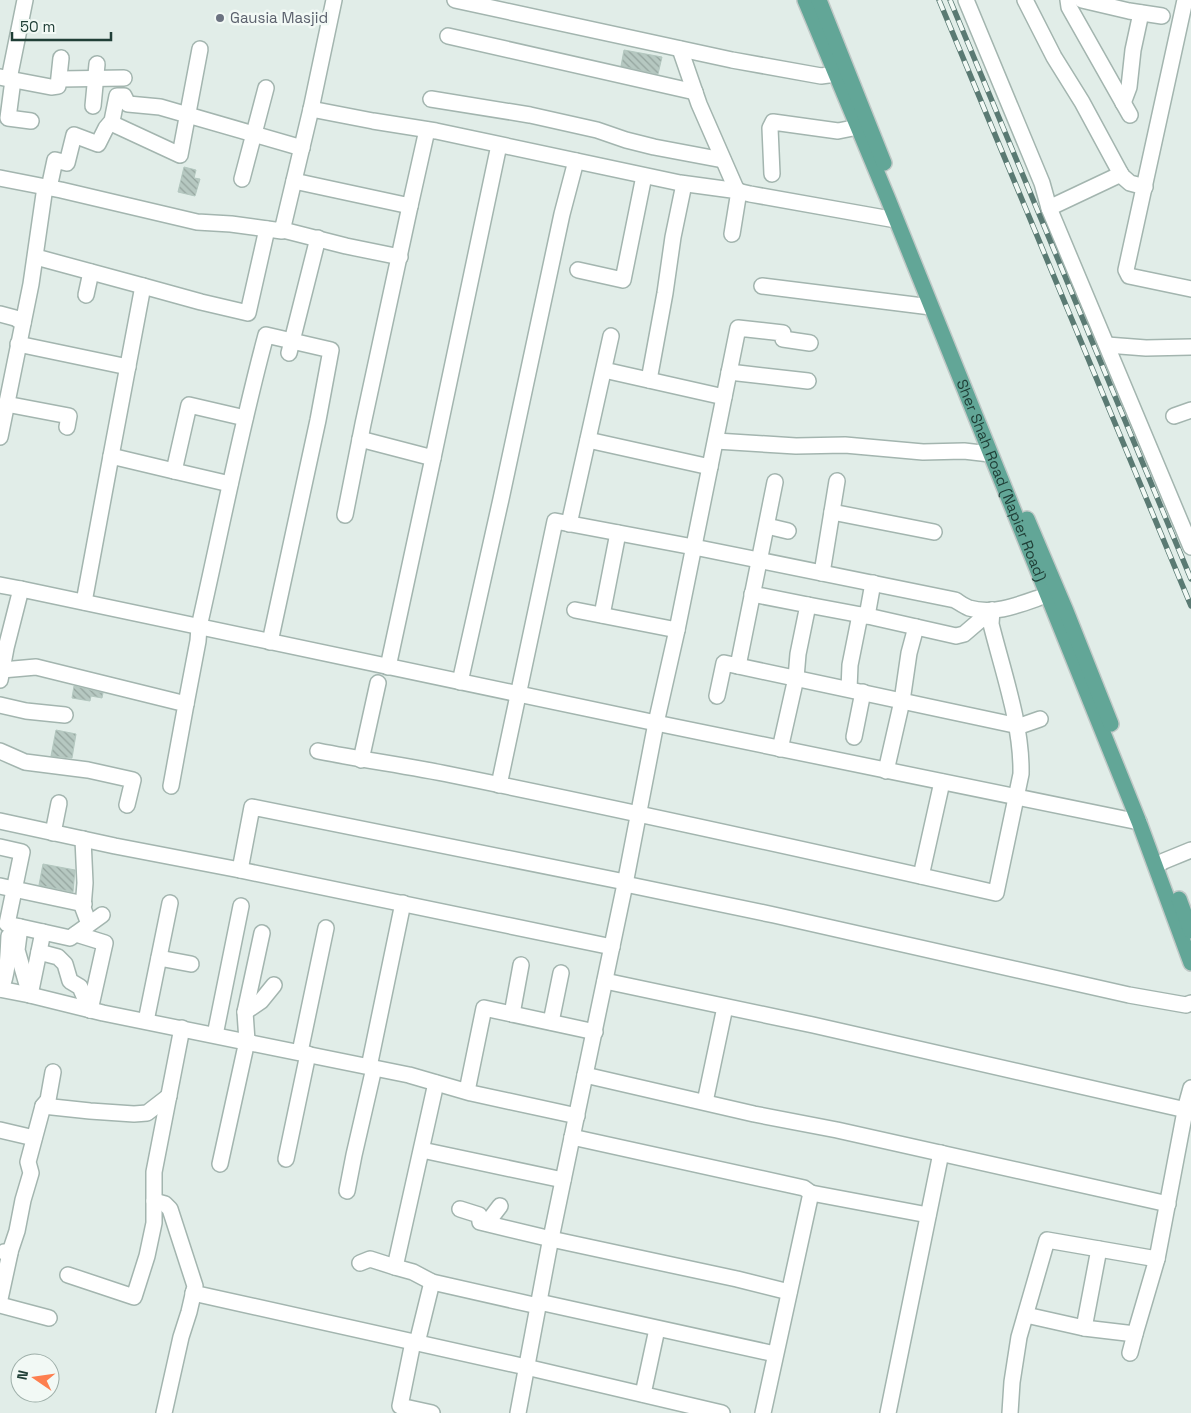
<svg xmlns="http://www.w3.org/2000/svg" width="1191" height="1413" font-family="'Space Grotesk',sans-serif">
	<defs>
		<pattern id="building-back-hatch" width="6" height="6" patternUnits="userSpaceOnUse" patternTransform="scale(1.25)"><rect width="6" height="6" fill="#b6c8c1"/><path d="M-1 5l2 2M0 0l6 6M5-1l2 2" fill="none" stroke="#94a49e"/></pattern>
	</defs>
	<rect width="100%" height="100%" fill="#e1ede8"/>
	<!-- building -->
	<g fill="url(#building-back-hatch)" stroke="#b3c7bf">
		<polygon points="624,50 662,57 658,74 621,66"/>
		<polygon points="184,167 196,170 194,178 200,179 195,196 178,192"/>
		<polygon points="74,686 103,693 102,698 91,696 90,701 72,698"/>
		<polygon points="56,730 76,734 72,758 51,756"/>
		<polygon points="43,864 75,870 73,892 39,885"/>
	</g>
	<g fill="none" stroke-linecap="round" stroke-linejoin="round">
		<defs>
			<g id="minor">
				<polyline points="334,0 311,109 373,121 436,131 680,183 739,191 732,234"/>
				<polyline points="455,0 732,60 821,76 836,74"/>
				<polyline points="966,0 1042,183 1049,208 1191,547"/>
				<polyline points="1025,0 1054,57 1082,102 1122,176 1130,183 1145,187"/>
				<polyline points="1068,0 1069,7 1130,115"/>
				<polyline points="1082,0 1129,11 1162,16"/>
				<polyline points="1185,0 1126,270 1129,276 1191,289"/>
				<polyline points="448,36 695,92"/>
				<polyline points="680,49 699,104 737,191 750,194 896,220"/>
				<polyline points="0,77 9,79 25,0"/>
				<polyline points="9,79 51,87 58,86 61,58"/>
				<polyline points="60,79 124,78"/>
				<polyline points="13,80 8,118 31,121"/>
				<polyline points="431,99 530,115 597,130 626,140 654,147 723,160"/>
				<polyline points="1123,103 1129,87 1133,50 1141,13"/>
				<polyline points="93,106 97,64"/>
				<polyline points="111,123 180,155 200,49"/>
				<polyline points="772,174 770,128 773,122 838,131 858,127"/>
				<polyline points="0,178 61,190 197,222 231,224 282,231 311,109"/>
				<polyline points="242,179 266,88"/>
				<polyline points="294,181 410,206 427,130"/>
				<polyline points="49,188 55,160 67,163 74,135 98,144 106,128 112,121 117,96 124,96 128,104 160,107 302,148"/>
				<polyline points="1049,208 1121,174"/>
				<polyline points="283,230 346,246 400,257"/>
				<polyline points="36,257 143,286"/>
				<polyline points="578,270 623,280 644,176"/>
				<polyline points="762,286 931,307"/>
				<polyline points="86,295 91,272"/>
				<polyline points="0,314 15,318 23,323"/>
				<polyline points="18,344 128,367"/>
				<polyline points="1107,345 1146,348 1191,347"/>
				<polyline points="289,353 318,238"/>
				<polyline points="604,370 724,397"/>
				<polyline points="729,372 808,381"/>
				<polyline points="649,380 665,293 673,237 684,184"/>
				<polyline points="6,404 69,416 67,427"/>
				<polyline points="1174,416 1191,410"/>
				<polyline points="0,437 31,284 45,187"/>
				<polyline points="360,439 433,458 499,145"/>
				<polyline points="588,440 710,467"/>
				<polyline points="716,441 796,446 845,445 923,452 964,451 990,454"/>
				<polyline points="111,456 143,286 201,302 248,313 267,229"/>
				<polyline points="230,484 174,471 189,405 245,418"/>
				<polyline points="832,512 934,532"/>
				<polyline points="345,515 363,424 410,206"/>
				<polyline points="569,524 611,336"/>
				<polyline points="767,526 788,531"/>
				<polyline points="822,573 837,481"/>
				<polyline points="0,585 21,589"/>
				<polyline points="752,594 808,605 798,654 796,678 780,749"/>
				<polyline points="84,602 111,456 174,471"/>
				<polyline points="808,605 872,617 956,636 964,634 992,610"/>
				<polyline points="575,610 677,630 738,328 783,333 783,339 810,343"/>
				<polyline points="602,615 618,533"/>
				<polyline points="867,616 873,583"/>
				<polyline points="738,666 1014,725 1020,726 1040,719"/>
				<polyline points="388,667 433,458"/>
				<polyline points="2,670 36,667 186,704 171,786"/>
				<polyline points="0,680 6,648 21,589 656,723 1139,822"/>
				<polyline points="460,682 501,499 562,214 576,161"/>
				<polyline points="849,689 850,665 860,615"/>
				<polyline points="717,696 724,663 738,666 775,482"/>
				<path d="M186,704l12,-63 1,-14c22,-97 41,-196 67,-292l65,15 -13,70 -48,222"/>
				<polyline points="0,705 26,711 65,715"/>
				<polyline points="854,737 863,692"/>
				<polyline points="0,751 25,762 88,770 133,780 127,805"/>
				<path d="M318,751c45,9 90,15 134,24 182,37 363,77 544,118l25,-119c1,-49 -18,-102 -30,-150l1,-14"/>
				<polyline points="361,760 378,683"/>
				<polyline points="886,771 902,701 909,653 916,627"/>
				<path d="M499,785l56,-264 149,28 251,51c5,3 9,6 14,8 26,8 54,-5 78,-13"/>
				<polyline points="0,821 115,846 240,870"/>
				<polyline points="53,833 59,803"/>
				<polyline points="83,839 85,883 83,908 89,924"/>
				<polyline points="0,847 22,852 7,924 70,938 102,915"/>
				<polyline points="1156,866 1164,861 1191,850"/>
				<polyline points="921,876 942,782"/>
				<polyline points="625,884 774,915 1129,995 1186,1005 1191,1003"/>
				<polyline points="0,886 84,904"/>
				<polyline points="20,927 17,950 30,995 103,1013 409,1075 471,1093 577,1116"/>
				<polyline points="76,934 105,943 90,1010"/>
				<polyline points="612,947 240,870 252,807 625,882"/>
				<polyline points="39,952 58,957 65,964 70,981 80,987 90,1010"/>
				<polyline points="159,958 191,964"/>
				<polyline points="605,981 813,1025 1186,1110"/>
				<polyline points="0,989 30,995 43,932"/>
				<path d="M1,989c7,-17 7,-34 8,-53"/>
				<polyline points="245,1012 261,1001 274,985"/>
				<polyline points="512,1014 521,965"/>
				<polyline points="146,1021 170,903"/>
				<polyline points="551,1022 561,973"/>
				<polyline points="215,1035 241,906"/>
				<polyline points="300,1052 326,928"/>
				<polyline points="369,1067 403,903"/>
				<polyline points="585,1075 625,884 656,723 677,630"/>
				<polyline points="467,1091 484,1008 595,1032"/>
				<polyline points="705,1102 725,1007"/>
				<polyline points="43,1106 90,1111 134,1114 147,1113 169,1096"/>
				<polyline points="0,1130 34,1138"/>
				<polyline points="572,1137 804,1188 811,1193 763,1413"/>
				<polyline points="422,1150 563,1180"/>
				<polyline points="286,1159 308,1054"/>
				<polyline points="220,1164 247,1041 245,1012 262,933"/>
				<polyline points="347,1191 354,1155 374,1068"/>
				<polyline points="811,1193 928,1215"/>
				<polyline points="154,1201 165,1204 170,1209 195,1286 189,1312 181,1337 164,1413"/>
				<polyline points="460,1209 479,1215 480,1222 551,1239 737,1279 789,1292"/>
				<polyline points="487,1223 500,1206"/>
				<polyline points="9,1255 17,1231 23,1200 31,1173 28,1162 43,1106 48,1100 53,1072"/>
				<polyline points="360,1263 370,1259 395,1267 436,1083"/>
				<polyline points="395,1267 413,1272 432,1282 538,1306"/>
				<polyline points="68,1275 134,1297 147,1256 154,1223 154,1172 182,1028"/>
				<polyline points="193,1293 526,1367 722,1413"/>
				<polyline points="0,1299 10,1253 4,1252"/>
				<polyline points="539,1302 775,1354"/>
				<polyline points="0,1305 49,1318"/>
				<polyline points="1026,1315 1084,1328 1135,1334"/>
				<polyline points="1084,1328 1099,1249"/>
				<polyline points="413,1342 400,1406 432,1413"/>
				<polyline points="417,1343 432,1282"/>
				<polyline points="1130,1353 1135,1334 1157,1259 1186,1106 1191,1088"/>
				<polyline points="643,1394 657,1329"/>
				<polyline points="518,1413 549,1248 585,1075 754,1114 837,1130 1168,1204"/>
				<polyline points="888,1413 941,1153"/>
				<polyline points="1010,1413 1012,1382 1019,1337 1047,1240 1157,1259"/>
			</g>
			<g id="major">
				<path id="s1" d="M805,0l83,199 251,623 52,141"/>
				<polyline points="819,0 884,163"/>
				<polyline points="1027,519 1066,611 1111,724"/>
				<polyline points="1179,899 1191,931"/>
			</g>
		</defs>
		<!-- minor casing -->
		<use href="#minor" stroke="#a3b5af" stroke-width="18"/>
		<!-- major casing -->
		<use href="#major" stroke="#c1c9c7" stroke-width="18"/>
		<!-- minor -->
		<use href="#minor" stroke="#fff" stroke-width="15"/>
		<!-- major -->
		<use href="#major" stroke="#62a697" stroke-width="15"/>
		<defs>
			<g id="rail">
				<polyline points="939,0 1191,606"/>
				<polyline points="950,0 1191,579"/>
			</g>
		</defs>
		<!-- rail casing -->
		<use href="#rail" stroke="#5a7a73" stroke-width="5.5"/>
		<!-- rail -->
		<use href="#rail" stroke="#f2f9f5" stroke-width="4" stroke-dasharray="11" stroke-linecap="butt"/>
	</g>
	<!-- markers -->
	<circle fill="#6b7280" stroke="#f2f9f5" stroke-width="2" cx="220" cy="18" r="5"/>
	<g text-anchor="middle" stroke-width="5" stroke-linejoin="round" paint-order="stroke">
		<!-- worship labels -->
		<g font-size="15" fill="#5b616d" stroke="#f2f9f5" text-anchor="start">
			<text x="230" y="23">Gausia Masjid</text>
		</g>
		<!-- street labels -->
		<g font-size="15" fill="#203f37" stroke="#f2f9f5">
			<text dy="5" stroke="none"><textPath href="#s1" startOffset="519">Sher Shah Road (Napier Road)</textPath></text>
		</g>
	</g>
	<!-- north arrow -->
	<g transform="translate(35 1378) rotate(283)"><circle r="24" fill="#f2f9f5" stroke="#9eafa9"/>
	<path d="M0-4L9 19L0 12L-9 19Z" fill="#fd7f4f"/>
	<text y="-8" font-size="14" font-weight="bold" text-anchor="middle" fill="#203f37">N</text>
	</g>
	<!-- scale -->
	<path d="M12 32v8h99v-8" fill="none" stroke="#203f37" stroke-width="2.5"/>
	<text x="20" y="32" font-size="15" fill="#203f37" stroke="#f2f9f5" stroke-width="4" paint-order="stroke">50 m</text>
</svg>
